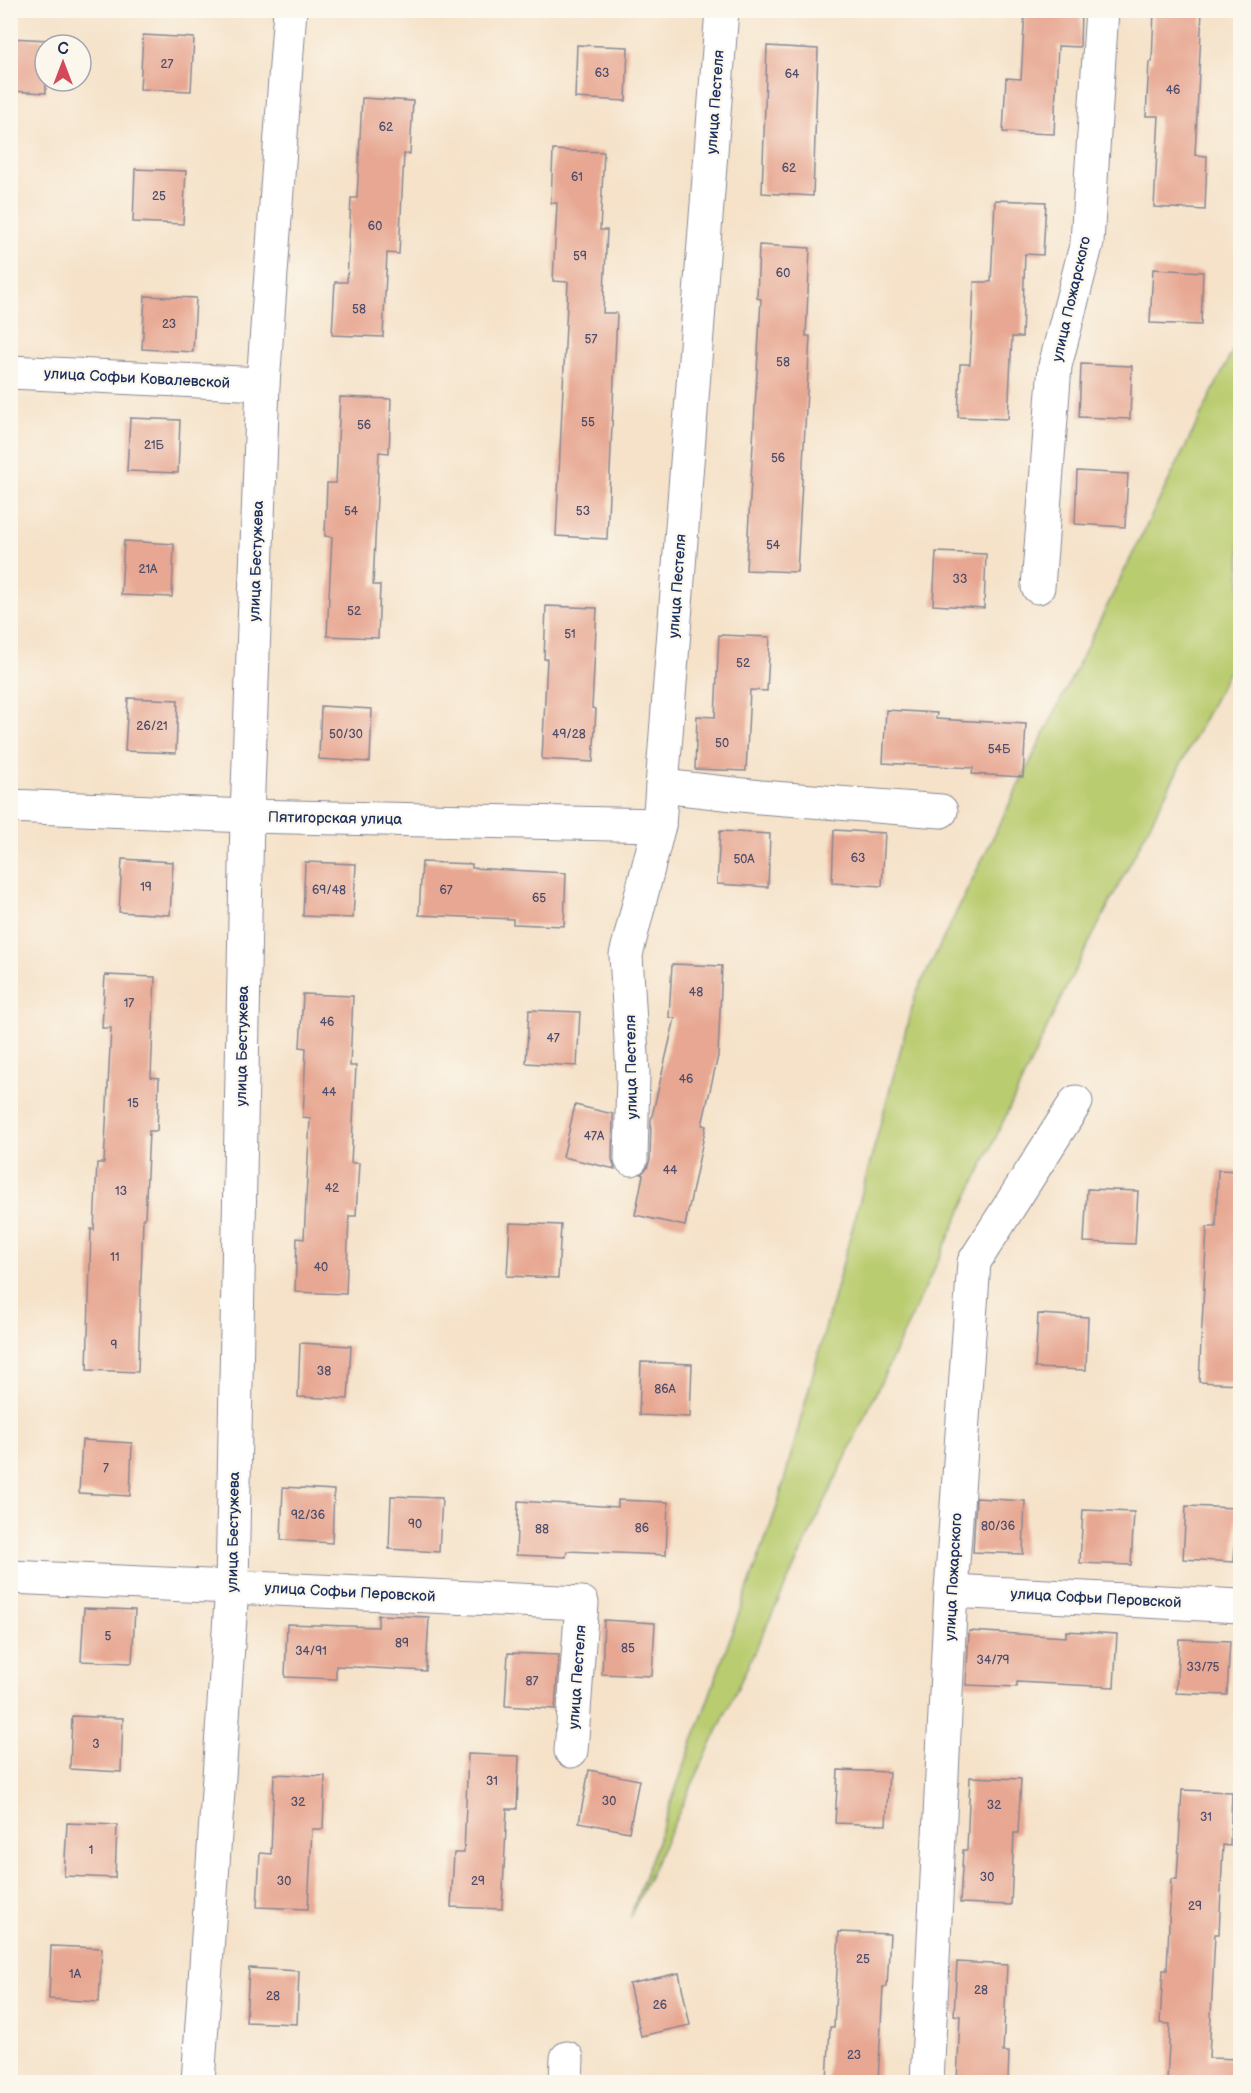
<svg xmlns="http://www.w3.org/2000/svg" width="1251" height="2093" font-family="'Balsamiq Sans',sans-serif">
	<rect width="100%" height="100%" fill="#fbf7ec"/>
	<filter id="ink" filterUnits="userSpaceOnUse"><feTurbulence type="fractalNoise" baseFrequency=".0167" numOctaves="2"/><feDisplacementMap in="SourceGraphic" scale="12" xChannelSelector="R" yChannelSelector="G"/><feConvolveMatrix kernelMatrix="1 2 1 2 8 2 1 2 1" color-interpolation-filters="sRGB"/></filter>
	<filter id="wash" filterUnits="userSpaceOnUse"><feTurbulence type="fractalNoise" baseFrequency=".008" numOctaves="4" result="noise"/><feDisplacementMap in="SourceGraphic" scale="24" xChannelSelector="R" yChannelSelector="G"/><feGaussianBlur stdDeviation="1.35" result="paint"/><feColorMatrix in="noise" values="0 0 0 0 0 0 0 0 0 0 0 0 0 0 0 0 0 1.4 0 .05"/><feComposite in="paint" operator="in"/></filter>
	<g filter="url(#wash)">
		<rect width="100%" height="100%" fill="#f5e2c9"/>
		<!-- green -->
		<polygon fill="#bacc6f" stroke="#6a7e66" stroke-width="1.5" points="1240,336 1240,649 1064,992 630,1917 777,1507 915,996"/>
		<g id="blocks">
			<!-- building -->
			<g fill="#e7a792">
				<polygon points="1025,10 1081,10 1080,47 1058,46 1054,134 1003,132 1006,78 1021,79"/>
				<polygon points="1154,10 1202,10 1195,155 1207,156 1205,210 1154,207 1159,116 1146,116 1149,62 1152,62"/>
				<polygon points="143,35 194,38 191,91 140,89"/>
				<polygon points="10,38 49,40 48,45 45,45 46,93 10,91"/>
				<polygon points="577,45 628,47 626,101 575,98"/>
				<polygon points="767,46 818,49 813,196 762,193"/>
				<polygon points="362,98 413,101 410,154 404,154 399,254 387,253 383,337 332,335 335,282 347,282 351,198 357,198"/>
				<polygon points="553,150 604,152 600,230 607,230 603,313 617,313 607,539 556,536 568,282 553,281 557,203 551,203"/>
				<polygon points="135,169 186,171 183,224 133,222"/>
				<polygon points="995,200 1046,202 1043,255 1025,254 1022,337 1012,337 1008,419 958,417 960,364 970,364 974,282 991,282"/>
				<polygon points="759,245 810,248 806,336 810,336 797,572 746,570 761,299 757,298"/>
				<polygon points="1153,269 1203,272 1201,325 1150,323"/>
				<polygon points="145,296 196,298 193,352 142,349"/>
				<polygon points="1081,364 1132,366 1130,419 1079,417"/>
				<polygon points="340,397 391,399 389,453 379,452 373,585 380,585 378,638 327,636 332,537 325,536 327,483 336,483"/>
				<polygon points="130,418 180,420 178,473 127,471"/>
				<polygon points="1077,471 1128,474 1125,527 1075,524"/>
				<polygon points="124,541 174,544 172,597 121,595"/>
				<polygon points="936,552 986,554 984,608 933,605"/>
				<polygon points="546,606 597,608 592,708 596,709 593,762 542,759 547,659 544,659"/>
				<polygon points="719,635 770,637 767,691 750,690 746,771 695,769 697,716 715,717"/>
				<polygon points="128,698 178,700 176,753 125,751"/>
				<polygon points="321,706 372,709 370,762 319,759"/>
				<polygon points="886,710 937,713 936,719 1026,724 1023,777 972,774 973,768 883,763"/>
				<polygon points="834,830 885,833 882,886 832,883"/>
				<polygon points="720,831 770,834 768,887 717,884"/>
				<polygon points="122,859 173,862 170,915 119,912"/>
				<polygon points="305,862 356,864 353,918 303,916"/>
				<polygon points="422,862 472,864 472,868 566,873 564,926 513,924 513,919 419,915"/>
				<polygon points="672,964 722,966 718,1056 702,1125 706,1126 685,1226 635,1215 643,1175 641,1174 647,1168 650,1160 651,1120 675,1018 669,1017"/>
				<polygon points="105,975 155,977 151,1077 159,1078 157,1131 149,1131 145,1218 143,1218 138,1372 87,1370 91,1229 94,1230 97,1163 104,1163 111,1028 102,1028"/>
				<polygon points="303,994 353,996 350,1066 356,1066 351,1163 359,1163 356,1216 349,1216 346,1294 295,1292 297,1238 304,1239 310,1118 303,1117 306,1048 300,1047"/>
				<polygon points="529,1010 580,1012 577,1066 526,1063"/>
				<polygon points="575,1105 613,1114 612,1159 615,1169 563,1157"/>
				<polygon points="1218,1170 1240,1171 1240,1384 1199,1382 1207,1227 1216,1227"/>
				<polygon points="1087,1189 1138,1191 1135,1244 1084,1242"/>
				<polygon points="510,1223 561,1225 558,1278 507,1276"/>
				<polygon points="1038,1314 1088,1317 1086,1370 1035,1368"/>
				<polygon points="300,1343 351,1346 348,1399 298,1397"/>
				<polygon points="641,1362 692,1364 690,1417 639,1415"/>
				<polygon points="82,1440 132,1443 130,1496 79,1493"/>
				<polygon points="283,1487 334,1490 332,1543 281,1540"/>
				<polygon points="391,1496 442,1498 439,1552 389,1549"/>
				<polygon points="976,1498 1025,1501 1023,1554 973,1552"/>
				<polygon points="618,1500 668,1502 666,1555 567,1551 566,1557 516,1555 518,1501 618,1507"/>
				<polygon points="1186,1506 1237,1508 1234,1562 1183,1559"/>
				<polygon points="1083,1510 1134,1512 1131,1565 1080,1563"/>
				<polygon points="84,1608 135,1610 132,1663 81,1661"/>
				<polygon points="378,1615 429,1617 426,1671 336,1666 336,1679 285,1677 287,1624 378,1627"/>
				<polygon points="604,1620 655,1623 652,1676 602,1674"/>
				<polygon points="969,1631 1066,1637 1066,1631 1117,1634 1114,1687 1017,1682 1017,1687 966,1685"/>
				<polygon points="1179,1639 1230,1641 1227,1695 1176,1693"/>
				<polygon points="508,1653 559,1655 555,1709 505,1706"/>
				<polygon points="72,1716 123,1718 121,1772 70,1769"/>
				<polygon points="468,1754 519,1756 517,1809 507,1809 502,1909 451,1907 454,1853 464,1853"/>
				<polygon points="589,1770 639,1780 629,1832 579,1822"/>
				<polygon points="838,1770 889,1772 886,1825 835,1823"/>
				<polygon points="274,1774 325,1776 323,1829 312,1829 308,1909 257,1907 260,1853 271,1854"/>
				<polygon points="970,1777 1021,1779 1018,1833 1014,1833 1011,1905 960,1903 963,1850 967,1850"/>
				<polygon points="1182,1790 1232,1792 1230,1846 1223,1845 1219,1934 1215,1934 1209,2058 1240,2059 1240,2082 1167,2082 1170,2024 1160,2023 1163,1970 1167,1970 1171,1879 1177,1879"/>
				<polygon points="67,1823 117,1825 115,1878 64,1876"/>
				<polygon points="839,1932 890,1934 887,1987 883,1987 878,2082 827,2081 830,2027 834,2027"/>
				<polygon points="51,1946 102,1948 99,2002 49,1999"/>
				<polygon points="957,1962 1007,1965 1003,2052 1009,2052 1008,2082 957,2082 960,2016 954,2015"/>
				<polygon points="249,1968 299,1971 297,2024 246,2022"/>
				<polygon points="679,1973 690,2025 641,2036 629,1984"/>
			</g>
		</g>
	</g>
	<g filter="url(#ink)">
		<use href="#blocks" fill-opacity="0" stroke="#888894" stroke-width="1.5"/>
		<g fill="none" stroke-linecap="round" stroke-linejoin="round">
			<defs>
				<g id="minor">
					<polyline points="10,372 263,384"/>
					<polyline points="1038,587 1055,366 1087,242 1102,10"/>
					<polyline points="662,786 760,797 941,811"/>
					<polyline points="10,806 247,816 659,825"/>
					<polyline points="631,1159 633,1073 626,955 659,825 722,10"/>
					<polyline points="10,1577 582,1603 571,1751"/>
					<polyline points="951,1591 1240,1606"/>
					<polyline points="198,2082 232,1587 247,816 263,384 290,10"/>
					<polyline points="566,2082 567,2058"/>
					<polyline points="927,2082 951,1591 974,1262 1076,1102"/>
				</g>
			</defs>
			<!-- minor casing -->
			<use href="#minor" stroke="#888894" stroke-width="35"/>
			<!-- minor -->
			<use href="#minor" stroke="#fff" stroke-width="33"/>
		</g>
	</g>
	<g text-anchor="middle" stroke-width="4.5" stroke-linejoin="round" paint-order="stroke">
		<!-- number labels -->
		<g font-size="12" fill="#4e4d6b">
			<text x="167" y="68">27</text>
			<text x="602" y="77">63</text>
			<text x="792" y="78">64</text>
			<text x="1173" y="94">46</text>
			<text x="386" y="131">62</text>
			<text x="789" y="172">62</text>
			<text x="577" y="181">61</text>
			<text x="159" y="200">25</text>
			<text x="375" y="230">60</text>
			<text x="580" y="260">59</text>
			<text x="783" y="277">60</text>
			<text x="359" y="313">58</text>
			<text x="169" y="328">23</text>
			<text x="591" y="343">57</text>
			<text x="783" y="366">58</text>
			<text x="588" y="426">55</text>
			<text x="364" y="429">56</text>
			<text x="154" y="449">21Б</text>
			<text x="778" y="462">56</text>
			<text x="351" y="515">54</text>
			<text x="583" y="515">53</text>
			<text x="773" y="549">54</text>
			<text x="148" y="573">21А</text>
			<text x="960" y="583">33</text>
			<text x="354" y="615">52</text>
			<text x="570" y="638">51</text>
			<text x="743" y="667">52</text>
			<text x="152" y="730">26/21</text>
			<text x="346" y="738">50/30</text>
			<text x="569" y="738">49/28</text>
			<text x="722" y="747">50</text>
			<text x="999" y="753">54Б</text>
			<text x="858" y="862">63</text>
			<text x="744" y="863">50А</text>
			<text x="146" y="891">19</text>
			<text x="329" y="894">69/48</text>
			<text x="446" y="894">67</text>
			<text x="539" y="902">65</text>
			<text x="696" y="996">48</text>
			<text x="129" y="1007">17</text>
			<text x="327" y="1026">46</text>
			<text x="553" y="1042">47</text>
			<text x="686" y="1083">46</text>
			<text x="329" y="1096">44</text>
			<text x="133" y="1107">15</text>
			<text x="594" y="1140">47А</text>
			<text x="670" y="1174">44</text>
			<text x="332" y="1192">42</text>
			<text x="121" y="1195">13</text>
			<text x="115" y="1261">11</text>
			<text x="321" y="1271">40</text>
			<text x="114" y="1349">9</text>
			<text x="324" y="1375">38</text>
			<text x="665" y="1393">86А</text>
			<text x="106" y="1472">7</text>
			<text x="308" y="1519">92/36</text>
			<text x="415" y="1528">90</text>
			<text x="998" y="1530">80/36</text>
			<text x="642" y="1532">86</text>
			<text x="542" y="1533">88</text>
			<text x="108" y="1640">5</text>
			<text x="402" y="1647">89</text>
			<text x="628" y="1652">85</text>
			<text x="311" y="1655">34/91</text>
			<text x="993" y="1664">34/79</text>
			<text x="1203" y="1671">33/75</text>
			<text x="532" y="1685">87</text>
			<text x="96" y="1748">3</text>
			<text x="492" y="1785">31</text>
			<text x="609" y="1805">30</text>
			<text x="298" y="1806">32</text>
			<text x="994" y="1809">32</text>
			<text x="1206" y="1821">31</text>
			<text x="91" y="1854">1</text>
			<text x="987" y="1881">30</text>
			<text x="284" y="1885">30</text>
			<text x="478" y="1885">29</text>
			<text x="1195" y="1910">29</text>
			<text x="863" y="1963">25</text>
			<text x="75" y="1978">1А</text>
			<text x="981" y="1994">28</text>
			<text x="273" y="2000">28</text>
			<text x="660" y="2009">26</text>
			<text x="854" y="2059">23</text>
		</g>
		<!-- street labels -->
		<g font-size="15" fill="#1b2f5e" stroke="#fbf7ec">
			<text transform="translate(715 102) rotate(-86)" y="5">улица Пестеля</text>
			<text transform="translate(1071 299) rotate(-77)" y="5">улица Пожарского</text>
			<text transform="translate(137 378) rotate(3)" y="5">улица Софьи Ковалевской</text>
			<text transform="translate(256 561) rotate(-88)" y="5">улица Бестужева</text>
			<text transform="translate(677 586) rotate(-86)" y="5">улица Пестеля</text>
			<text transform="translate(335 818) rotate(1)" y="5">Пятигорская улица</text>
			<text transform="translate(242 1046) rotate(-89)" y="5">улица Бестужева</text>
			<text transform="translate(631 1067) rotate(-91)" y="5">улица Пестеля</text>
			<text transform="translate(233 1532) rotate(-89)" y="5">улица Бестужева</text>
			<text transform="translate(953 1577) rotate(-87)" y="5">улица Пожарского</text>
			<text transform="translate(350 1592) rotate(3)" y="5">улица Софьи Перовской</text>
			<text transform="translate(1096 1598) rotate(3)" y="5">улица Софьи Перовской</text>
			<text transform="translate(577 1677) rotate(-86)" y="5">улица Пестеля</text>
		</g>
	</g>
	<!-- margin -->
	<rect width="1251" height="2093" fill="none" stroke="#fbf7ec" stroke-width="36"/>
	<!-- north arrow -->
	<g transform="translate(63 63)"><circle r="28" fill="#fbf7ec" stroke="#a1a7b3" stroke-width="1.5"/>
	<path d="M0-4.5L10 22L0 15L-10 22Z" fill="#d1495b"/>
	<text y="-9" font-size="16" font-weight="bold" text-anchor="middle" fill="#1b2f5e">С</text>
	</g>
</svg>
